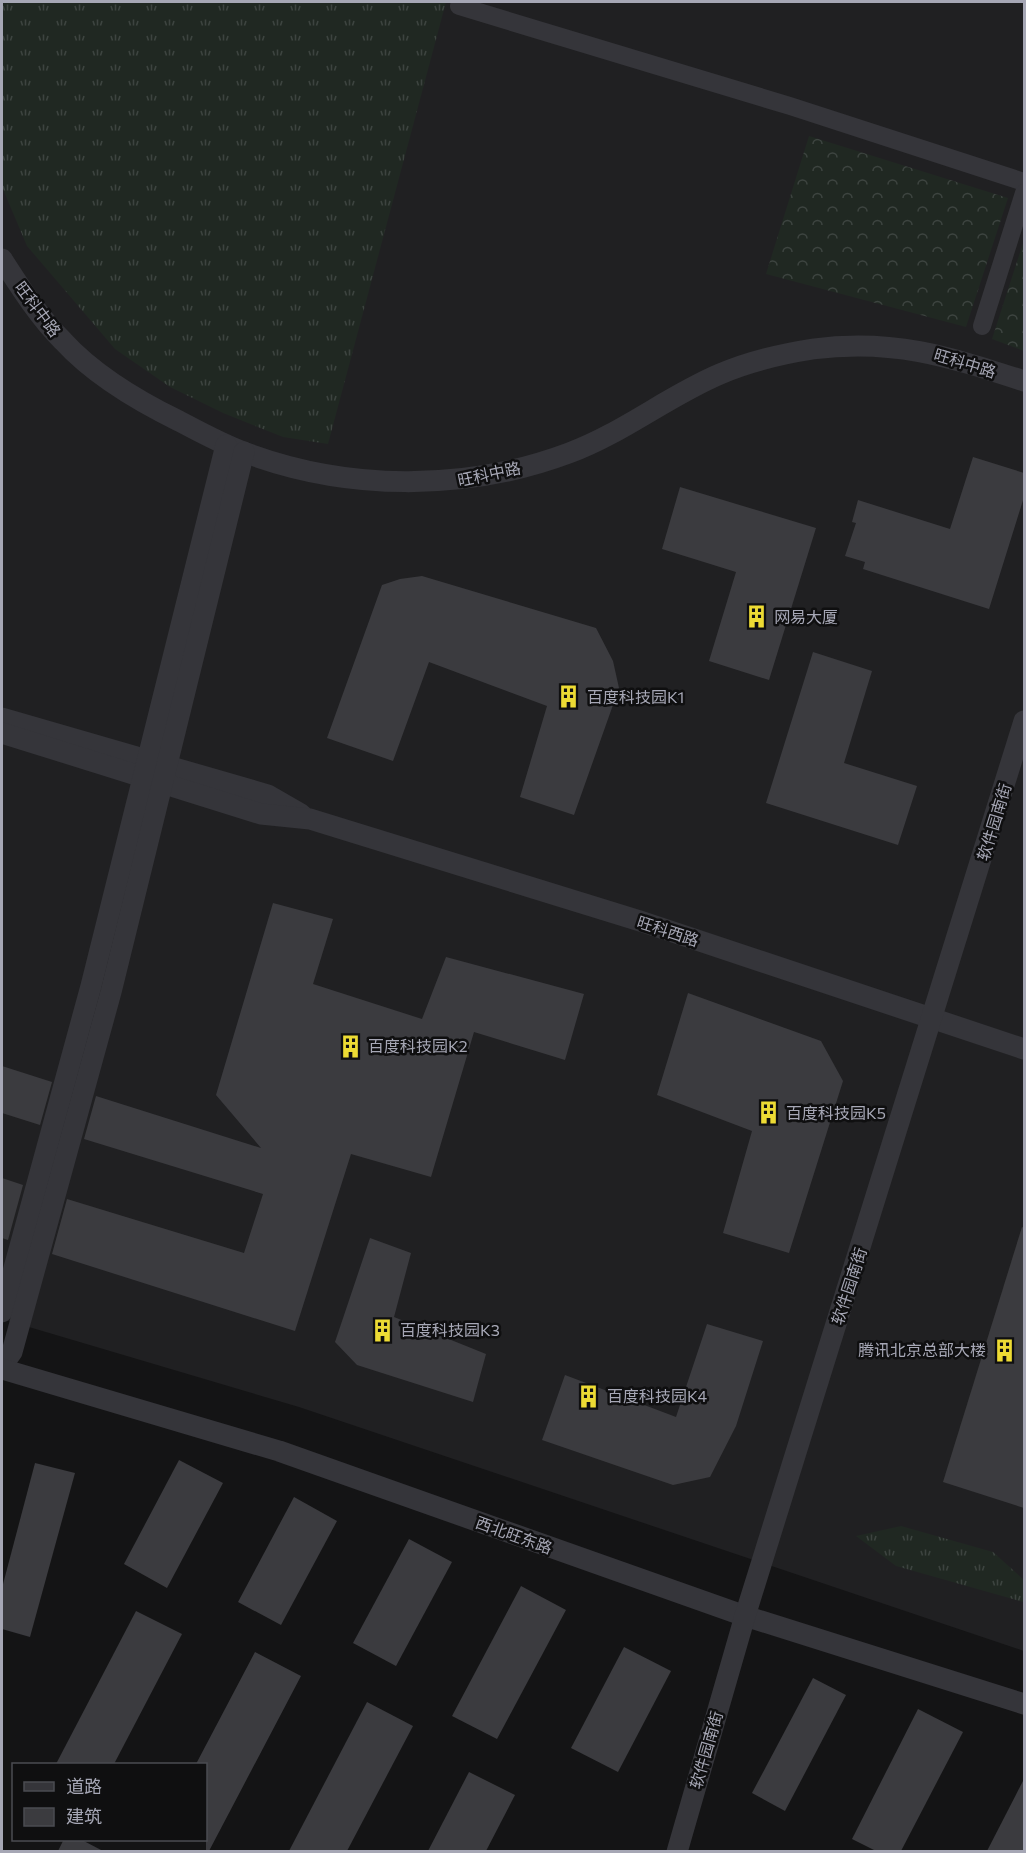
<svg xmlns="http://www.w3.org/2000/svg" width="1026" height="1853" font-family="Commissioner,'Noto Sans SC',sans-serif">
	<defs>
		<pattern id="grass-tufts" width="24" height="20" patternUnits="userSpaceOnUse" patternTransform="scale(1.5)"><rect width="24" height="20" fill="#202822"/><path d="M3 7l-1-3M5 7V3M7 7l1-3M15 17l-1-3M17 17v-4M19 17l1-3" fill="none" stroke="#3d4440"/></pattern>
		<pattern id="forest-crowns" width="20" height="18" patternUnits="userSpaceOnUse" patternTransform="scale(1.5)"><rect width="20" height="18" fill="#202822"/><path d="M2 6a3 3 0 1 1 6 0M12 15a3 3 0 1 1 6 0" fill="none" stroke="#3d4440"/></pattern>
	</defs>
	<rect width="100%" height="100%" fill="#141415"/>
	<!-- built -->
	<polygon fill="#202022" points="2,2 1024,2 1024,1651 299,1407 2,1319"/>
	<!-- grass -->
	<g fill="url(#grass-tufts)">
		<polygon points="2,2 446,2 328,444 283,437 223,413 170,387 115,349 27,246 2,187"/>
		<polygon points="901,1526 993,1552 1024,1580 1023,1602 896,1566 856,1536"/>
	</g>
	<!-- forest -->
	<g fill="url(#forest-crowns)">
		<polygon points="809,136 1008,198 966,327 766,274"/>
		<polygon points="1024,240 1024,351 992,339"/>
	</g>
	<!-- building -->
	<g fill="#3b3b3f">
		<polygon points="973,457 1024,473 1024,497 989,609 863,569 865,562 845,556 856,523 852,522 858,500 950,529"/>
		<polygon points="680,487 816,528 769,680 709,661 736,572 662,549"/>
		<polygon points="422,576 596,628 613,661 619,688 574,815 520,797 547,706 429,662 393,761 327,738 382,585 400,579"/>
		<polygon points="813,652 872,671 844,763 917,786 898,845 766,803"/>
		<polygon points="273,903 333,919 313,984 422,1019 446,957 584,994 565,1060 474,1032 431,1177 351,1154 295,1331 52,1254 67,1199 244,1253 263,1194 84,1139 96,1096 261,1148 216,1095"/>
		<polygon points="688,993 821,1041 843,1081 789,1253 723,1233 752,1131 657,1095"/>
		<polygon points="2,1066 52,1082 40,1125 2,1113"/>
		<polygon points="2,1178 23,1185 8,1240 2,1238"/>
		<polygon points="1022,1227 1024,1228 1024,1508 943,1482"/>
		<polygon points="370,1238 411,1253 394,1317 486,1354 473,1402 357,1365 335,1342"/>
		<polygon points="707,1324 763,1341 736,1426 710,1477 673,1485 542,1440 565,1375 676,1417"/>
		<polygon points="179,1460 223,1483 167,1588 124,1564"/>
		<polygon points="35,1463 75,1473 30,1637 2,1629 2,1588"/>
		<polygon points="294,1497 337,1521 281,1625 238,1602"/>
		<polygon points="409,1539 452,1562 396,1666 353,1643"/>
		<polygon points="521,1586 566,1610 497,1739 452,1716"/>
		<polygon points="136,1611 182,1634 114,1764 56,1764"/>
		<polygon points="624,1647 671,1671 618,1772 571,1748"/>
		<polygon points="255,1652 301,1676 209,1851 206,1851 206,1764 196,1764"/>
		<polygon points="813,1678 846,1695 785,1811 752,1793"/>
		<polygon points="367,1702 413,1726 347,1851 289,1851"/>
		<polygon points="918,1709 963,1732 901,1851 876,1851 852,1839"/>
		<polygon points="469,1772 515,1795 486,1851 428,1851"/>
		<polygon points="1024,1779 1024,1851 987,1851"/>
		<polygon points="64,1839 80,1839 103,1851 58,1851"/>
	</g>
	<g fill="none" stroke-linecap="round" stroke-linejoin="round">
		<!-- minor -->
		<g stroke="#35353a" stroke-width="18">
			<polyline points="459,6 790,106 1024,182"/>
			<polyline points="982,326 1024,193"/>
		</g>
		<!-- tertiary -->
		<g stroke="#35353a" stroke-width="21">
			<path d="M2,259c18,28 37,58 61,82 32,35 75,60 116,80 21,11 41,22 62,30 104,40 224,41 328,2 54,-20 99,-57 151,-79 30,-13 61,-20 93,-25 80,-11 137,8 211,32"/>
			<polyline points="2,718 268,795 301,814"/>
			<polyline points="2,733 261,814 310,819 640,921 1024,1049"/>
			<polyline points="2,1312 91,986 226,445"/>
			<polyline points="2,1366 12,1352 111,992 244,452"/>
			<polyline points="2,1369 279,1451 745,1616 1024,1704"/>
			<polyline points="677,1852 745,1616 1024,721"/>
		</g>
	</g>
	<!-- icons -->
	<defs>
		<symbol id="building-bare" viewBox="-9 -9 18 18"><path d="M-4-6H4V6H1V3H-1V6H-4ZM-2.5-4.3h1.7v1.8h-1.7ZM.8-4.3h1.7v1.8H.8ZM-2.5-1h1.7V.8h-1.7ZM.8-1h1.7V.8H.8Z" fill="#eddb34" stroke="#0f0f10" stroke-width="2.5" paint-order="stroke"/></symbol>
	</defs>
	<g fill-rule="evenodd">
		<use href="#building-bare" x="740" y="600" width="33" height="33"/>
		<use href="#building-bare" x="552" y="680" width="33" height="33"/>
		<use href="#building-bare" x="334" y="1030" width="33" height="33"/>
		<use href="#building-bare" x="752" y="1096" width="33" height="33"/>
		<use href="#building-bare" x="366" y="1314" width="33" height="33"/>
		<use href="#building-bare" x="988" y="1334" width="33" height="33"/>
		<use href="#building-bare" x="572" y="1380" width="33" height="33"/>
	</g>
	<g text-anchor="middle" stroke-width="5" stroke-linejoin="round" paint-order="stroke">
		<!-- street labels -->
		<g font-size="16" fill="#a6a7b5" stroke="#0f0f10">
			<text transform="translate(38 309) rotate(53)" y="6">旺科中路</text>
			<text transform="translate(965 363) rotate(17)" y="6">旺科中路</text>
			<text transform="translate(489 474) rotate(-12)" y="6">旺科中路</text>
			<text transform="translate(994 822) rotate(-73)" y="6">软件园南街</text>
			<text transform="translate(668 931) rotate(18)" y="6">旺科西路</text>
			<text transform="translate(849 1286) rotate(-72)" y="6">软件园南街</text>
			<text transform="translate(514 1535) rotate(20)" y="6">西北旺东路</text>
			<text transform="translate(706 1750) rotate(-74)" y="6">软件园南街</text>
		</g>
		<!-- poi labels -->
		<g font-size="16" fill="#a6a7b5" stroke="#0f0f10" text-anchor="start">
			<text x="774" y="623">网易大厦</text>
			<text x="587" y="703">百度科技园K1</text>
			<text x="368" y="1052">百度科技园K2</text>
			<text x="786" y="1119">百度科技园K5</text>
			<text x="400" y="1336">百度科技园K3</text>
			<text x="986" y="1356" text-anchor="end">腾讯北京总部大楼</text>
			<text x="607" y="1402">百度科技园K4</text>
		</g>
	</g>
	<!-- border -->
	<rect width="1026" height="1853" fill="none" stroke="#a6a7b5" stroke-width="6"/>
	<!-- legend -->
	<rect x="12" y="1763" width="195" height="78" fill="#0f0f10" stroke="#4b4c52" stroke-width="1.5"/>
	<rect x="24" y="1782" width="30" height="9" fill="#35353a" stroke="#4b4c52" stroke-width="1.5"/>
	<text x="66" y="1793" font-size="18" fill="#a6a7b5">道路</text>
	<rect x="24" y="1808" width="30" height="18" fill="#3b3b3f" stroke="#4b4c52" stroke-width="1.5"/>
	<text x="66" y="1823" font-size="18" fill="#a6a7b5">建筑</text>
</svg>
